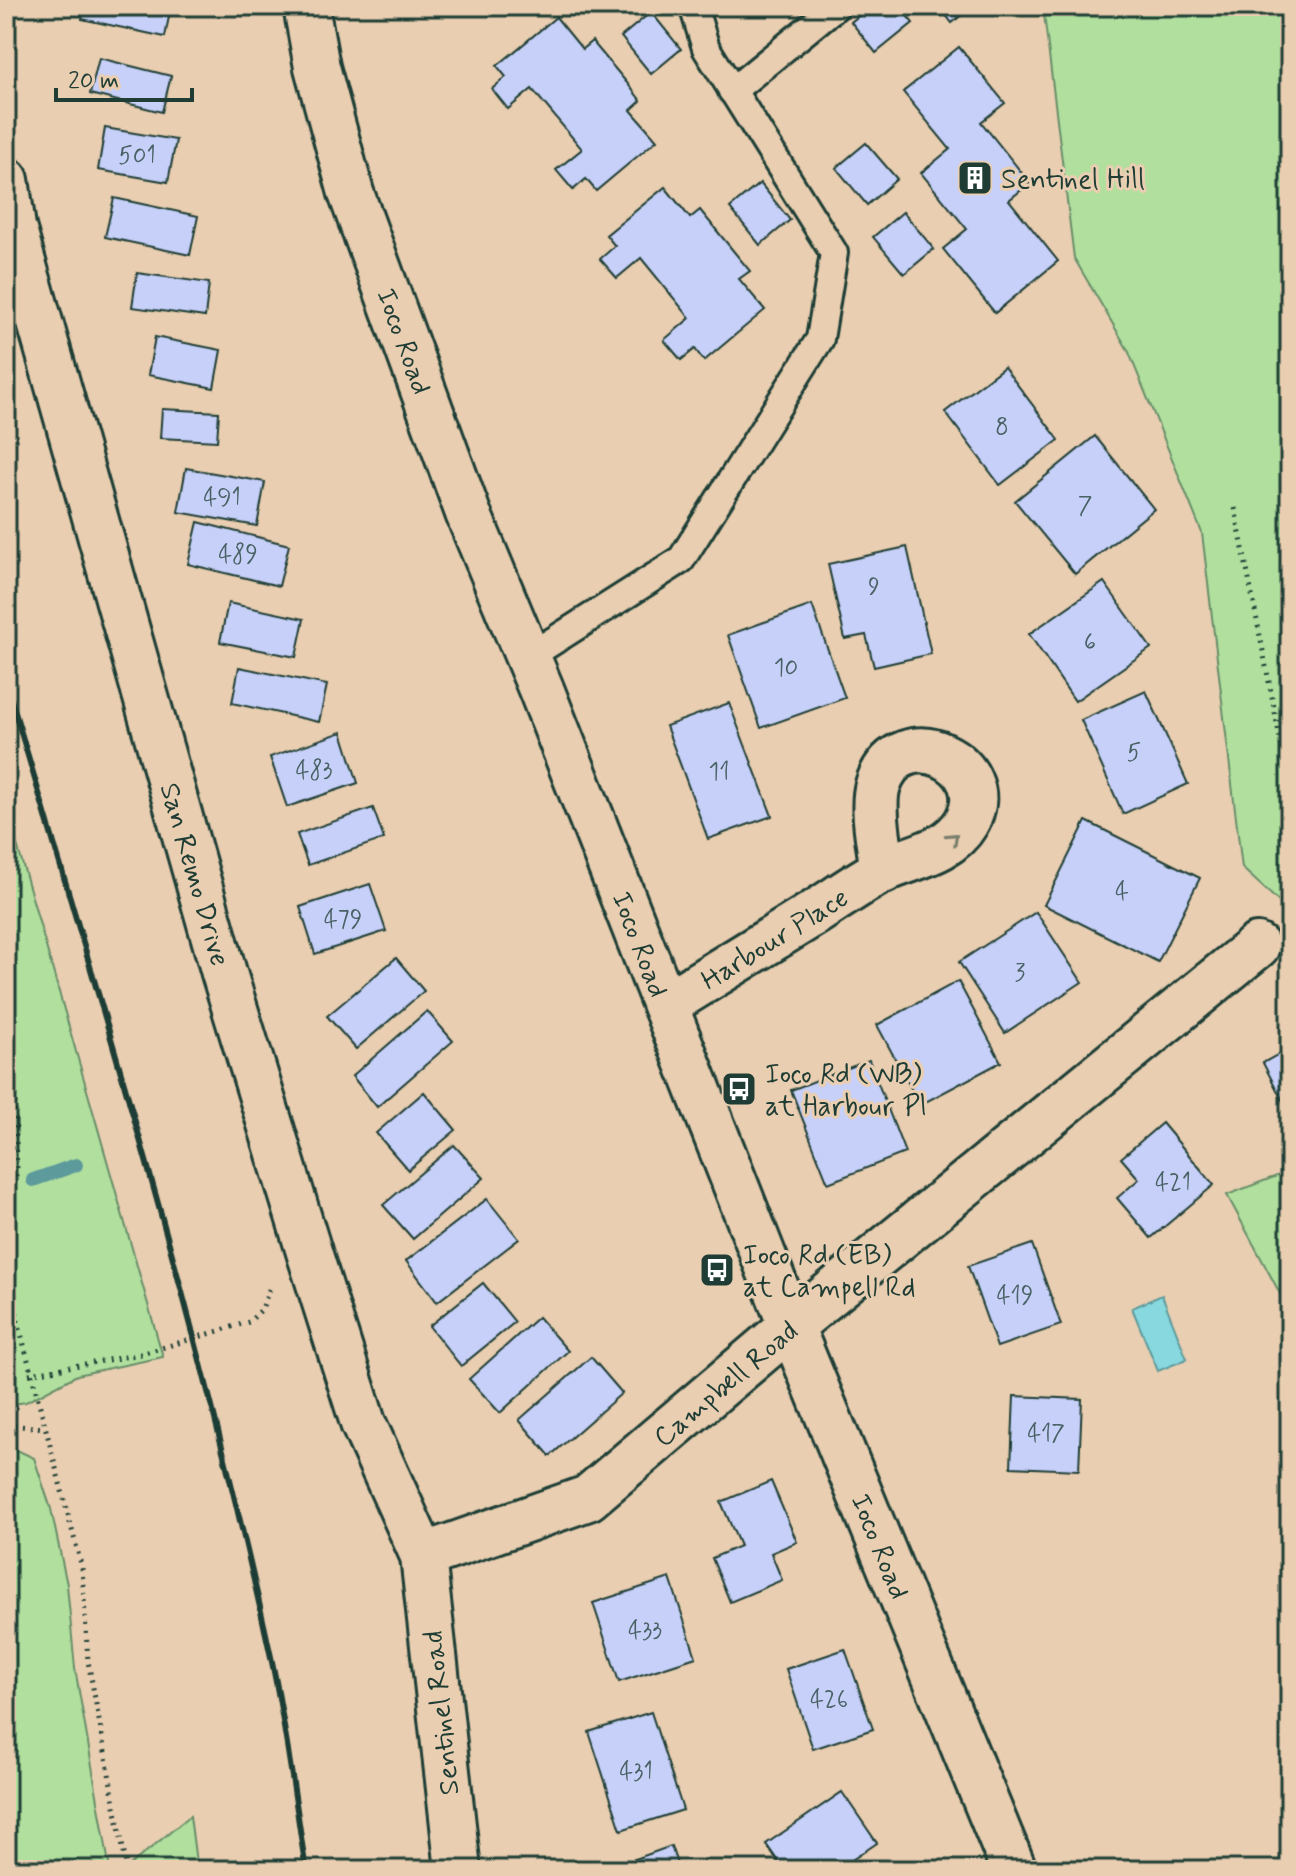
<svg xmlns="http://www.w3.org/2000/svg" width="1296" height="1876" font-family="Mynerve,sans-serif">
	<rect width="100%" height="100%" fill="#e9ceb1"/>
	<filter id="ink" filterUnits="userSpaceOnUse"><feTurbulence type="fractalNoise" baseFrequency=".0125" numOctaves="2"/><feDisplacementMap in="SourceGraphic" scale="16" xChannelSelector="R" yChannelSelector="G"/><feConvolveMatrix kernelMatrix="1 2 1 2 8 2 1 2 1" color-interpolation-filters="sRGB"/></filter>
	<g filter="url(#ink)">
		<!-- green -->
		<g fill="#b0df9e" stroke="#688e69" stroke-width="2">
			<polygon points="1043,6 1290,6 1290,912 1242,868 1202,533 1128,350 1074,258"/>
			<polygon points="6,806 163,1357 77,1375 26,1402 6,1405"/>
			<polygon points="1290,1171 1290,1312 1227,1195"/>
			<polygon points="6,1445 34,1458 51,1509 67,1585 75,1668 110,1870 6,1870"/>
			<polygon points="190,1816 197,1870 124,1870"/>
		</g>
		<!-- water -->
		<polygon fill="#87d8df" stroke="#5d9a9b" stroke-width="2" points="1162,1295 1187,1359 1158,1371 1132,1308"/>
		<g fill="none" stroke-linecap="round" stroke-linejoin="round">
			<!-- stream -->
			<polyline stroke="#5d9a9b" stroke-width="14" points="33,1180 76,1165"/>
		</g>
		<!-- building -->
		<g fill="#c7d0f8" stroke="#1f3d34" stroke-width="2">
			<polygon points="85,6 171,6 165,37 82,19"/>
			<polygon points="871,6 899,6 913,23 876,53 851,22"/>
			<polygon points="939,6 972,6 952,23"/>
			<polygon points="651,12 681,49 651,74 621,37"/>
			<polygon points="556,17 582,49 592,41 627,83 641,101 631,110 657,140 596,191 586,179 573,190 556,170 582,149 532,89 508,109 492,89 506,77 497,66"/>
			<polygon points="959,47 1005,103 981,122 1030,183 1009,200 1058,261 995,313 943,249 967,229 921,173 950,149 903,92"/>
			<polygon points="99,58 171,76 162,112 90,94"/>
			<polygon points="105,128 176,140 168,182 98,170"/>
			<polygon points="866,143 897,179 867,205 836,168"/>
			<polygon points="760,183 790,220 760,245 730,208"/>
			<polygon points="665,187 690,218 700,210 735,253 750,271 739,279 765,310 704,361 695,349 681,360 664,340 690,318 641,258 617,278 600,259 615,246 606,235"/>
			<polygon points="114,198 198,216 190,255 105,237"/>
			<polygon points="903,212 934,249 904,274 873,237"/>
			<polygon points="137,273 209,283 205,317 132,307"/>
			<polygon points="155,337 221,350 214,388 148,375"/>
			<polygon points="1004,367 1059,440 1000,485 945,412"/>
			<polygon points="162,409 219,412 217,441 160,438"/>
			<polygon points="1095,436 1154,509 1075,574 1015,501"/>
			<polygon points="186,468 265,482 257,526 178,512"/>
			<polygon points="198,522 289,545 279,586 188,564"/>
			<polygon points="907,547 931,654 874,667 866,635 845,639 828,564"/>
			<polygon points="1104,582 1151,648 1075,701 1029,634"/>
			<polygon points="228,603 304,619 296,657 220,642"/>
			<polygon points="812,605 845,698 761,728 728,635"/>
			<polygon points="239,667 327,685 319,722 232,703"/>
			<polygon points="1146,691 1188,784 1123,814 1081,720"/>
			<polygon points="729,703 772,816 708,839 666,726"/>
			<polygon points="342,732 358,783 287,807 270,757"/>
			<polygon points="373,808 384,839 308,865 297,834"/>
			<polygon points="1086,821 1200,878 1158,962 1044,905"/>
			<polygon points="370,884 386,931 315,954 300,907"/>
			<polygon points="1036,912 1082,982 1005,1033 959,962"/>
			<polygon points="396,958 424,991 356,1049 327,1016"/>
			<polygon points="958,981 1001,1062 920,1105 877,1025"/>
			<polygon points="427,1011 453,1041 377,1107 352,1076"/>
			<polygon points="1290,1048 1290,1109 1288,1111 1263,1063"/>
			<polygon points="869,1060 905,1153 828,1183 791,1090"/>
			<polygon points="424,1092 456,1130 408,1170 376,1133"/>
			<polygon points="1162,1123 1214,1185 1151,1238 1117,1198 1139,1179 1121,1158"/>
			<polygon points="454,1145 484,1178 413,1239 383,1205"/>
			<polygon points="487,1199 519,1239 437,1302 406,1261"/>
			<polygon points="1032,1244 1061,1325 997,1347 968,1266"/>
			<polygon points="483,1283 515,1322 461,1366 429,1326"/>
			<polygon points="538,1317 568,1351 500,1413 469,1379"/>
			<polygon points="591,1357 622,1393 550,1456 519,1420"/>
			<polygon points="1014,1396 1082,1399 1079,1470 1011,1467"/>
			<polygon points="771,1481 797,1542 771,1553 782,1580 730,1602 712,1558 740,1546 721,1502"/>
			<polygon points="670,1578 696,1657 619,1682 593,1603"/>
			<polygon points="845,1649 873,1729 813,1749 786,1669"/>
			<polygon points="651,1712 683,1810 621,1830 589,1732"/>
			<polygon points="842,1792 877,1843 837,1870 784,1870 766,1844"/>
			<polygon points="671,1846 679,1870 605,1870"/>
		</g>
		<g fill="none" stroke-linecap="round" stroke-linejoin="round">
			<defs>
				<g id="lane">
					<polyline points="732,91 836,6"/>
					<polyline points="528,657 681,560 820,339 834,253 706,48 693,6"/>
				</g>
				<g id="street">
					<polyline points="6,180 13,227 224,973 310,1255 363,1423 423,1556 458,1870"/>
					<path d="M665,1005c50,-31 100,-62 151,-93 22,-14 44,-30 67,-42 30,-14 65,-17 83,-47 35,-59 -66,-108 -88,-38 -7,22 2,63 5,86"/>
					<polyline points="423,1556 588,1498 791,1326 1257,946"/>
				</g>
				<polyline id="secondary" points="306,6 317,67 351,193 468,513 541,689 791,1326 1014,1870"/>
			</defs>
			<!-- lane casing -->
			<use href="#lane" stroke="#1f3d34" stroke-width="32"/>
			<!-- street casing -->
			<use href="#street" stroke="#1f3d34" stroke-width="50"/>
			<!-- secondary casing -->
			<use href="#secondary" stroke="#1f3d34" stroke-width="50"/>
			<!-- path -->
			<g stroke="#1f3d34" stroke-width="5" stroke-dasharray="2 6" stroke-linecap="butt">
				<polyline points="1235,508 1290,789"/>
				<polyline points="6,1031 13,1061 17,1171 6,1214"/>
				<polyline points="6,1225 17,1318 82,1568 88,1661 127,1870"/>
				<polyline points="29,1374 141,1354 249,1322 262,1309 271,1284"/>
				<polyline points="6,1425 45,1428"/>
			</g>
			<!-- lane -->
			<use href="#lane" stroke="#e9ceb1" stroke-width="26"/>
			<!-- street -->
			<use href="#street" stroke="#e9ceb1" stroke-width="44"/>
			<!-- secondary -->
			<use href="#secondary" stroke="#e9ceb1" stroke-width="44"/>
			<!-- rail -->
			<path stroke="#1f3d34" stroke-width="6" d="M6,682c96,323 194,646 265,975 15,70 24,142 35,213"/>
		</g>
		<!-- one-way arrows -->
		<defs><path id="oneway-chevron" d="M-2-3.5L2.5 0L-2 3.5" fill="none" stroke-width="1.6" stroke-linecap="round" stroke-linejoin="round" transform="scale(2)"/></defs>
		<use stroke="#7a7e6c" href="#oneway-chevron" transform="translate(953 838) rotate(-43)"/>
	</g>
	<!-- icons -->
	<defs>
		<symbol id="building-square" viewBox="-11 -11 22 22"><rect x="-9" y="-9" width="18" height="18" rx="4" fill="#1f3d34" stroke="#e9ceb1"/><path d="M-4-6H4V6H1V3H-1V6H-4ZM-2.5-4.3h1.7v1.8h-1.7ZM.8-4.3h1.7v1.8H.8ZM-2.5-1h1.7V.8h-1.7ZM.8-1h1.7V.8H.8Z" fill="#fff"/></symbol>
		<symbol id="bus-square" viewBox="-11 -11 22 22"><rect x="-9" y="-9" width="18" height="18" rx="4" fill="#1f3d34" stroke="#e9ceb1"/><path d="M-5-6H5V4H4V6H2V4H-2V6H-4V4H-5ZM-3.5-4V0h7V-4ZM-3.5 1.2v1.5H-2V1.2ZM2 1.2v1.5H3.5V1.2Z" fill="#fff"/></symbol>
	</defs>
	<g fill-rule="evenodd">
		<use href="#building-square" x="955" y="158" width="40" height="40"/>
		<use href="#bus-square" x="719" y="1069" width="40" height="40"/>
		<use href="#bus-square" x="697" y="1250" width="40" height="40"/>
	</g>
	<g text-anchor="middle" stroke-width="6" stroke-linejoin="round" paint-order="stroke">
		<!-- number labels -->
		<g font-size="24" fill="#496265">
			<text x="137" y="163">501</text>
			<text x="1002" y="434">8</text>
			<text x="222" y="505">491</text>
			<text x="1085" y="513">7</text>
			<text x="238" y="562">489</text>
			<text x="874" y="594">9</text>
			<text x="1090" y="649">6</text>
			<text x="786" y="675">10</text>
			<text x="1134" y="760">5</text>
			<text x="314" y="778">483</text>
			<text x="719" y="779">11</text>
			<text x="1122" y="899">4</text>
			<text x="343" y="927">479</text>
			<text x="1020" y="980">3</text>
			<text x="1173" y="1190">421</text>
			<text x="1015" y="1303">419</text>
			<text x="1046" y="1441">417</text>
			<text x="645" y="1638">433</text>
			<text x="829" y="1707">426</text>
			<text x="636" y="1779">431</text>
		</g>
		<!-- poi labels -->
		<g font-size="28" fill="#1f3d34" stroke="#e9ceb1" text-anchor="start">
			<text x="1001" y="188">Sentinel Hill</text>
			<text x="765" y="1083">Ioco Rd (WB)<tspan x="765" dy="32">at Harbour Pl</tspan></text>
			<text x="743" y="1264">Ioco Rd (EB)<tspan x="743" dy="32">at Campell Rd</tspan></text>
		</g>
		<!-- street labels -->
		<g font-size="28" fill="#1f3d34" stroke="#e9ceb1">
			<text transform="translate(405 341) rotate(70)" y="10">Ioco Road</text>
			<text transform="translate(196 874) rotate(74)" y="10">San Remo Drive</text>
			<text transform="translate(774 938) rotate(-32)" y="10">Harbour Place</text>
			<text transform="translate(641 944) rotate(69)" y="10">Ioco Road</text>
			<text transform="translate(725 1383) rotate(-40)" y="10">Campbell Road</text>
			<text transform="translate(881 1546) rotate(68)" y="10">Ioco Road</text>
			<text transform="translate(440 1713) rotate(-96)" y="10">Sentinel Road</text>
		</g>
	</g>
	<!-- margin -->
	<rect width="1296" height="1876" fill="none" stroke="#e9ceb1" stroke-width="32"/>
	<rect x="16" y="16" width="1264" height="1844" fill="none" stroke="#1f3d34" stroke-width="3" filter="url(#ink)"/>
	<!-- scale -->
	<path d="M56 88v12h136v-12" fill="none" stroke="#1f3d34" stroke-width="4"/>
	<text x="68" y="88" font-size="24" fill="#1f3d34" stroke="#e9ceb1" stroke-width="6" paint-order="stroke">20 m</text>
</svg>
